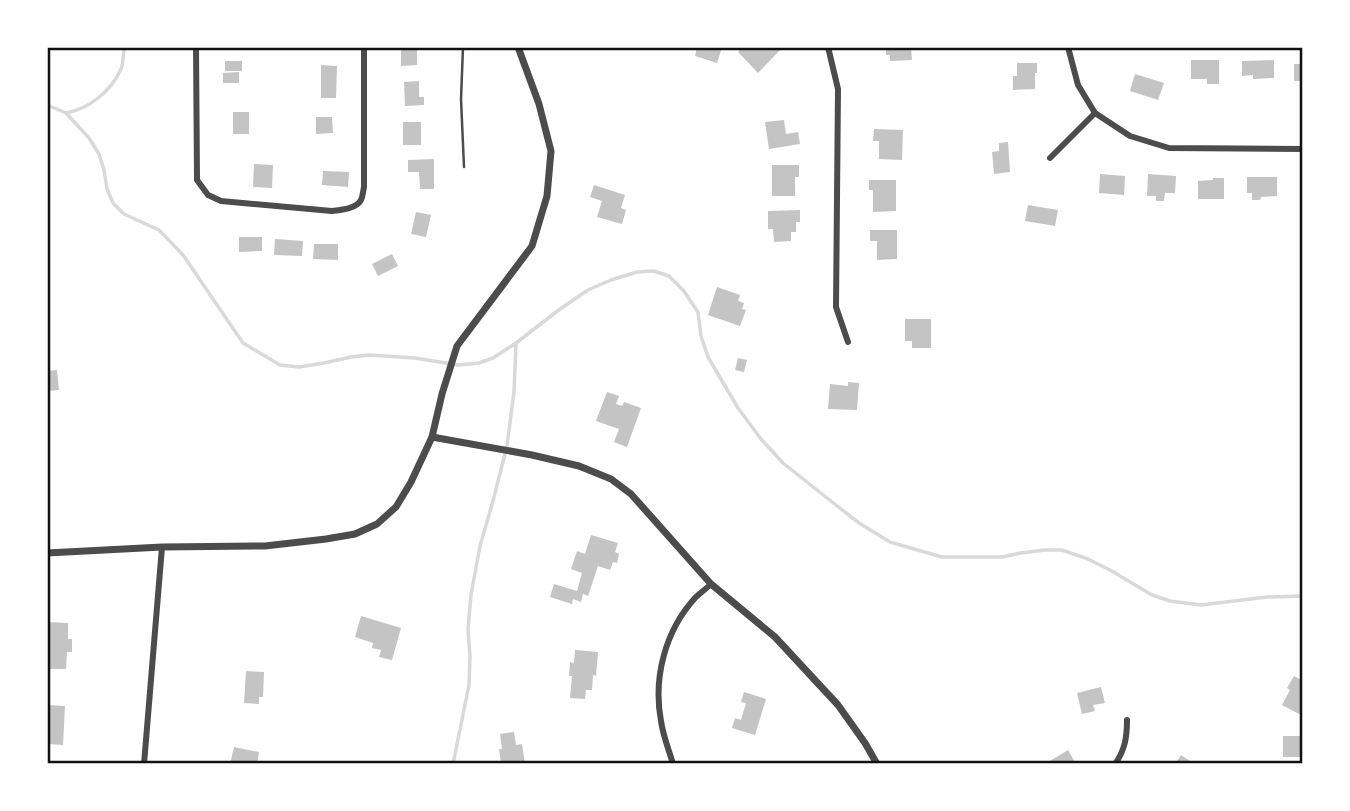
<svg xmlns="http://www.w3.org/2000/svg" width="1350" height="811" font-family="Barlow,sans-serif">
	<rect width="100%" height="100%" fill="#fff"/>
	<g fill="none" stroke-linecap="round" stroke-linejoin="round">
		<!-- stream -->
		<g stroke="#d9d9d9" stroke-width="3.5">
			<polyline points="47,105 66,113 89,138 99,154 104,170 107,189 113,203 124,214 159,230 183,255 243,343 280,365 299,367 324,363 351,357 369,355 415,358 458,365 479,363 493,358 516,343 560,309 588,290 611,280 637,272 654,271 669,276 683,290 698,312 701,336 708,357 738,408 761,439 783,463 836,505 859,523 890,542 942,557 1002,557 1021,553 1045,550 1062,550 1088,559 1110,570 1152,595 1170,601 1201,605 1267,597 1303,596"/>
			<path d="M66,113c23,-4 45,-22 55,-44 3,-6 1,-15 4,-22"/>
			<polyline points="453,764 469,685 470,657 468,629 471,595 480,546 493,501 507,446 514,392 516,343"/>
		</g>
	</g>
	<!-- building -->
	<g fill="#c4c4c4">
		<polygon points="401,47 417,47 417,65 401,66"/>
		<polygon points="697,47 722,47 717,63 695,56"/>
		<polygon points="743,47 759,47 762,50 765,47 783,47 758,73 738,52"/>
		<polygon points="886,47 911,47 912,60 890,61 890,55 886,55"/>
		<polygon points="1191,60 1219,60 1219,84 1207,84 1207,79 1191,79"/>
		<polygon points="1274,60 1274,78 1253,79 1253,75 1242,76 1242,61"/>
		<rect x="225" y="61" width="17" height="10"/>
		<polygon points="1017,63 1037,63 1037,73 1035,73 1035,89 1013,90 1013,76 1017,76"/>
		<rect x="1294" y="64" width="9" height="17"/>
		<polygon points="321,65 337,66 336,98 321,98"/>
		<polygon points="239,72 239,83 223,83 223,73"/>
		<polygon points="1135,74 1164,83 1158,100 1130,91"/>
		<polygon points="419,81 419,97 424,97 424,105 405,106 404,82"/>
		<rect x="233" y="112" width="16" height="22"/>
		<polygon points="316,117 332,117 333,133 316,134"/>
		<polygon points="784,120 786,134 798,132 800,144 769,149 765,122"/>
		<rect x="403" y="122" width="18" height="23"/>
		<polygon points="874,129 903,130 902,160 879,159 879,141 873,141"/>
		<polygon points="1008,142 1010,172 994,174 992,152 999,151 999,143"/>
		<polygon points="434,159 434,189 420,189 419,172 408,172 408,160"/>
		<polygon points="254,164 273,165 272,188 253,187"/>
		<polygon points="772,165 799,165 799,177 795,177 795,196 772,196"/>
		<polygon points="323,171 349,172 348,187 322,185"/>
		<polygon points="1100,174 1125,176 1124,195 1099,193"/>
		<polygon points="1148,174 1176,176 1175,193 1165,193 1164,201 1156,201 1156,196 1147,196"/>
		<polygon points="1247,177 1277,177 1277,196 1261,197 1260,200 1252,200 1252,193 1247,193"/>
		<polygon points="1213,178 1224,178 1224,199 1198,199 1198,181 1213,180"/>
		<polygon points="869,180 896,180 896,211 873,212 873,190 869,190"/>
		<polygon points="594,185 625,195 621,208 626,210 622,224 597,217 602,201 590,197"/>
		<polygon points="1028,205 1058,210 1055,226 1025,221"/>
		<polygon points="800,210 800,222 796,222 796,232 791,232 791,241 774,242 773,229 768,229 768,211"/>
		<polygon points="416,212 431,215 426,237 411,234"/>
		<polygon points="870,230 897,230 897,259 877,260 877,241 870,241"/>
		<polygon points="239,237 262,237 262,251 239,252"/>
		<polygon points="275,239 303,241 302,256 274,255"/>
		<polygon points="314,244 338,244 338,260 313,259"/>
		<polygon points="392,254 398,266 378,276 372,264"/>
		<polygon points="717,287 740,295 738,301 744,303 742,309 746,310 740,326 708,315"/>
		<polygon points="905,319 931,319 931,348 912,348 912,341 905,341"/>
		<polygon points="738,358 747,360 744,372 735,370"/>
		<polygon points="57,370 59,390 47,391 47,371"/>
		<polygon points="848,382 859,383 857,410 828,409 830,384 848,386"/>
		<polygon points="607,392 619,396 616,404 622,406 624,402 641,408 627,447 614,442 619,429 596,421"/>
		<polygon points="591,535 618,543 615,552 619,554 617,563 613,562 610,570 598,566 588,596 583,594 581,602 573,599 572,604 550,597 554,584 577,591 582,573 571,569 577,551 585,554"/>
		<polygon points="361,616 401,628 392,660 379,657 381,650 372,648 373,643 355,637"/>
		<polygon points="47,622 68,623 68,639 72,639 72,652 67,652 66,669 47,669"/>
		<polygon points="575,650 598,652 596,676 593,675 592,690 586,690 585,699 570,698 572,676 569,676 570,662 574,663"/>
		<polygon points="246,671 264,672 263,697 259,697 259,704 244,703"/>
		<polygon points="1294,676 1303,681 1303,711 1301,715 1282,705 1290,690 1287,688"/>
		<polygon points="1101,687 1105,703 1093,705 1095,711 1082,714 1077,693"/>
		<polygon points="744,692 766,699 755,735 732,728 735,718 741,720 746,703 741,702"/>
		<polygon points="47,705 65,706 63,745 47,744"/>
		<polygon points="514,732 516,745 522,744 525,764 509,764 509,761 501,762 499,749 502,749 500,734"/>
		<rect x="1283" y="736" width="20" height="21"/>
		<polygon points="234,747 259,752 257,764 230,764"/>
		<polygon points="1068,750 1076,764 1045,764"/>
		<polygon points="1181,755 1194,764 1175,764"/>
	</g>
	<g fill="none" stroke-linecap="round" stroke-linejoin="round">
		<!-- service -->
		<polyline stroke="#4c4c4c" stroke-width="2.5" points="463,47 461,99 464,167"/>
		<!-- minor -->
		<g stroke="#4c4c4c" stroke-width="6">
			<path d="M196,47l1,133 11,15 13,6 111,10c9,-1 24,-2 29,-11 2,-4 2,-9 3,-13v-140"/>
			<polyline points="828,47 838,89 836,307 848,342"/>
			<polyline points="1068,47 1078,85 1095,113 1130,136 1169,148 1303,149"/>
			<polyline points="1050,158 1095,113"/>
			<polyline points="144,764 162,547"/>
			<path d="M673,764c-4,-14 -10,-28 -12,-43 -8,-43 4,-90 34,-123 5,-5 11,-9 16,-14"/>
			<path d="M1115,764c10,-14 12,-27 12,-44"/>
		</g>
		<!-- tertiary -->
		<g stroke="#4c4c4c" stroke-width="7">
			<polyline points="432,437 532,455 579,466 611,479 631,494 711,584 775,637 838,705 865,743 877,764"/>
			<polyline points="47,553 162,547 265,546 326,539 355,534 377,524 396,507 411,482 432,437 442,394 457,346 532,246 547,196 551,151 539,104 518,47"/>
		</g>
	</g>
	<!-- border -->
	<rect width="1350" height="811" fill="none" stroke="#ffffff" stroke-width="98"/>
	<rect x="49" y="49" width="1252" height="713" fill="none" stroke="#111" stroke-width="2.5"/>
</svg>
